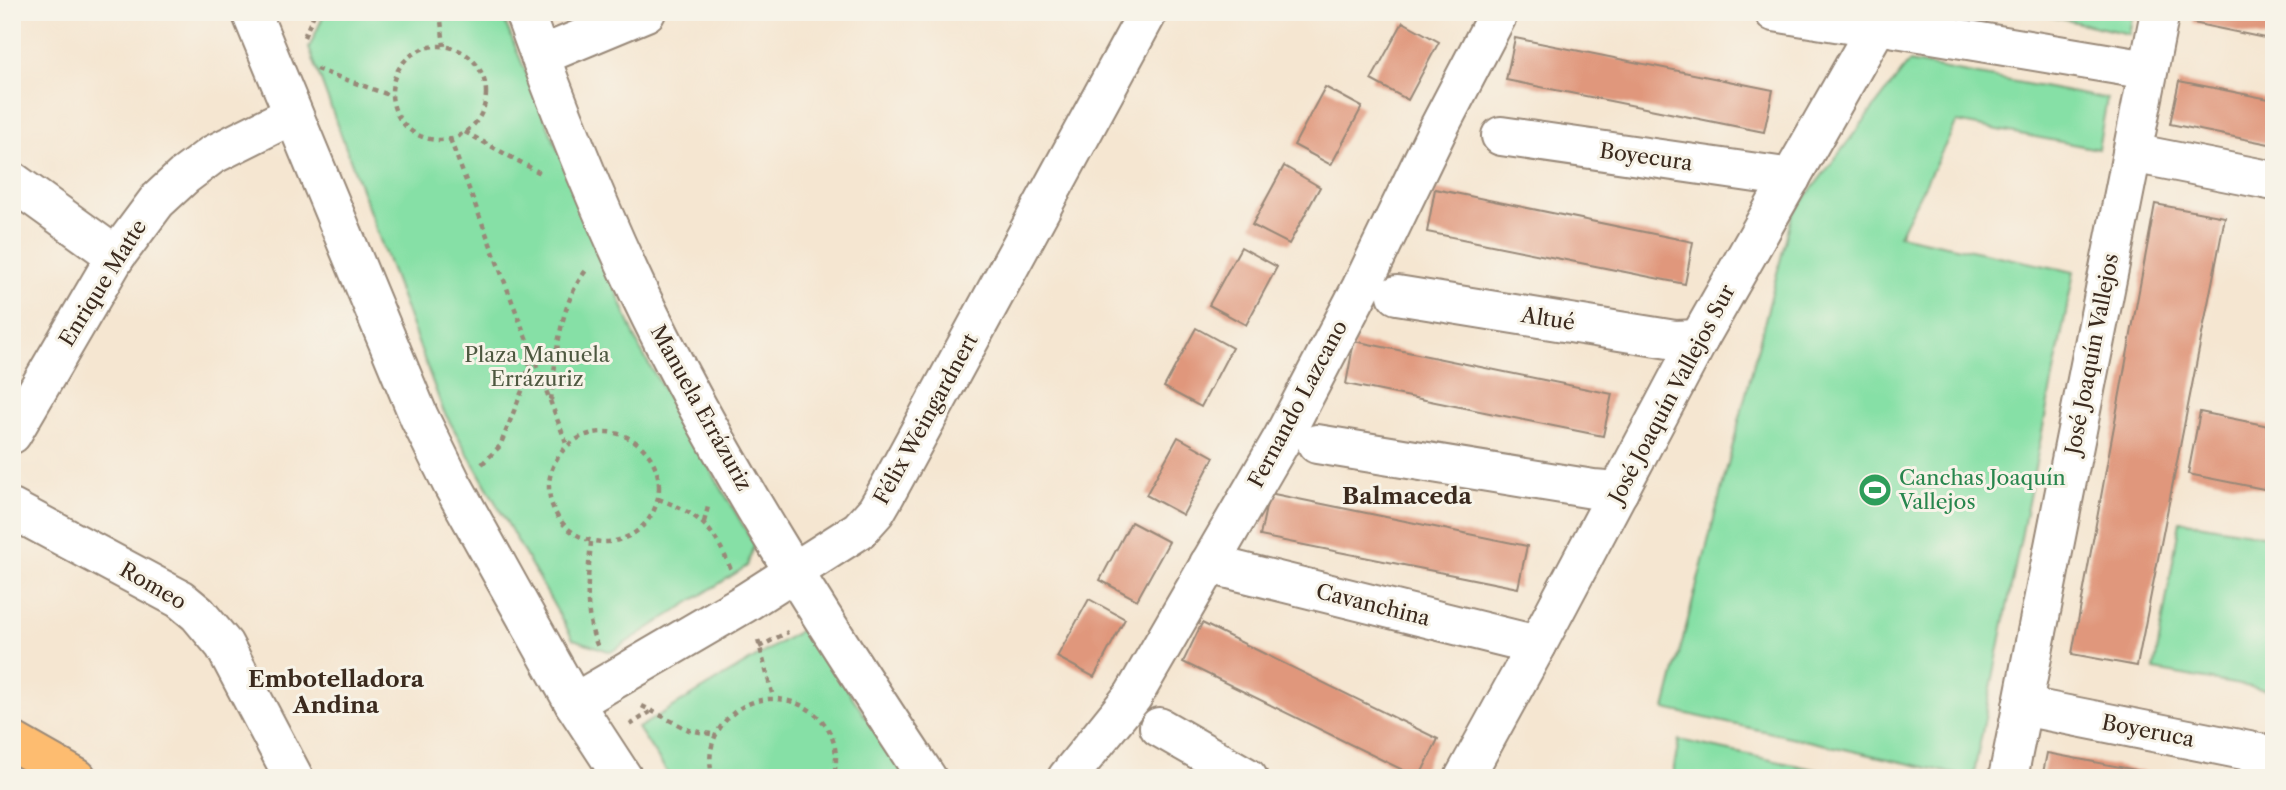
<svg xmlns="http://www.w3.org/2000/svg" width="2286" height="790" font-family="'Libre Caslon Text',serif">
	<rect width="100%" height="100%" fill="#f7f3e8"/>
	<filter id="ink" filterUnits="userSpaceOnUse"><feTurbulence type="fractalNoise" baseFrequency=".0143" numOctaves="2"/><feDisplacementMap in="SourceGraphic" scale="14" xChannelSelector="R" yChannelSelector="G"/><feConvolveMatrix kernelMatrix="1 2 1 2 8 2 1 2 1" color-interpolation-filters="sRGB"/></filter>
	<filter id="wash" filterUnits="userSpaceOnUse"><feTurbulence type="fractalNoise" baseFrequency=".00686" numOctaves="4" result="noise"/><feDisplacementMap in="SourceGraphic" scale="28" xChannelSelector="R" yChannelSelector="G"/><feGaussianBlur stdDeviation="1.57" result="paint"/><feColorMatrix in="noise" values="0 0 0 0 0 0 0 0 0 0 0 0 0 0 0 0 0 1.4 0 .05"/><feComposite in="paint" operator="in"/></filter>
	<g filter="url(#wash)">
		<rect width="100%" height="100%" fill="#f5e6d1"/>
		<!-- green -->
		<g fill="#86e0a6" stroke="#608562" stroke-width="2">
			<polygon points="325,12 501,12 640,349 754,544 747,566 611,652 573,639 443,410 309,48"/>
			<polygon points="2030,12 2133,12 2129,34"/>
			<polygon points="1909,62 2107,99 2098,149 1957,122 1899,235 2074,272 1973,778 1665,709 1792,215"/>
			<polygon points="2180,521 2274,537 2274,691 2154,670"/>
			<polygon points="806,627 906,778 671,778 638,728"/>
			<polygon points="1679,740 1854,778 1672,778"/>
		</g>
		<g id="blocks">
			<!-- building -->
			<g fill="#e0977b">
				<polygon points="2195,12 2274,12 2274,40 2193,23"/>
				<polygon points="1403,22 1439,42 1408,100 1371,80"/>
				<polygon points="1515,38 1773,90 1764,132 1506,80"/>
				<polygon points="2179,81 2274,100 2274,145 2170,124"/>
				<polygon points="1325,87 1362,107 1331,165 1294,145"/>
				<polygon points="1284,166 1320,187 1289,244 1252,225"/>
				<polygon points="1435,189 1693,242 1685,284 1427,232"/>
				<polygon points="2155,204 2225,217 2137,666 2072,654"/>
				<polygon points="1241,247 1277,267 1246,325 1209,305"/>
				<polygon points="1196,328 1232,348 1201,407 1164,387"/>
				<polygon points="1354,341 1612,394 1603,436 1346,384"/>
				<polygon points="2200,412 2274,427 2274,491 2188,474"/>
				<polygon points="1178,437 1214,457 1183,515 1146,495"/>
				<polygon points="1269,493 1527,546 1518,588 1260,536"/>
				<polygon points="1131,522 1169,542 1137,600 1100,580"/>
				<polygon points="1089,599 1125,619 1094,677 1057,657"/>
				<polygon points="1202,623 1438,739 1419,778 1183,662"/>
				<polygon points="2047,753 2167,776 2167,778 2042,778"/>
			</g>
		</g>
	</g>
	<g filter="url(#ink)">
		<use href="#blocks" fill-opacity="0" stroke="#988878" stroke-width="2"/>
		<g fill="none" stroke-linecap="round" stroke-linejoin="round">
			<defs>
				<g id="minor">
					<polyline points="251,12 419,417 452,484 574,703 623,778"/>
					<path d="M524,12c34,95 71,188 114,279 82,171 185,330 289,487"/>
					<polyline points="1774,12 1848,24 1878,25 2148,70"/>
					<polyline points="540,56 646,12"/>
					<polyline points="1501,136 1791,178"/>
					<polyline points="2132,153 2274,181"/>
					<polyline points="12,181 116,256"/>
					<polyline points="1397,295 1675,340 1699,339"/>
					<polyline points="12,434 116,256 157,201 184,176 212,155 292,115"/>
					<polyline points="1317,444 1593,489 1619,491"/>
					<polyline points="12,509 180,599 198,614 224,645 294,778"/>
					<polyline points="1209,564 1537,645"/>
					<polyline points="574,703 745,603 859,530 876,511 883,499 1148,12"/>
					<polyline points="2022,706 2274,756"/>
					<polyline points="1159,727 1248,778"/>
					<polyline points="1067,778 1133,696 1282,439 1361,288 1438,129 1499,12"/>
					<polyline points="1464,778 1537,645 1699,339 1885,12"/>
					<polyline points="2008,778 2160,12"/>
				</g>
				<polyline id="major" points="12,741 77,778"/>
			</defs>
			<!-- minor casing -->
			<use href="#minor" stroke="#988878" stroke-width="42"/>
			<!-- major casing -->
			<use href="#major" stroke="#988878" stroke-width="42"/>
			<!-- path -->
			<g stroke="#988878" stroke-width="4.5" stroke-dasharray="5 5" stroke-linecap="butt">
				<polyline points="440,12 444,46"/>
				<polyline points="304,37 315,12"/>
				<circle cx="439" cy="93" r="47"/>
				<polyline points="316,69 392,96"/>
				<polyline points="465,132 544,175"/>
				<polyline points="450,139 567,445"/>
				<path d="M551,400c5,-43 8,-98 37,-132"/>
				<circle cx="604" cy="487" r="55"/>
				<polyline points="482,464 500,446 522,391 532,356"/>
				<path d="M658,499c41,14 57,30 73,71"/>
				<polyline points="704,522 709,503"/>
				<path d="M591,542c-3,34 -8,73 7,105"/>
				<polyline points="758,640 773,697"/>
				<polyline points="759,647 788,632"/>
				<polyline points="642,706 689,730 716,735"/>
				<polyline points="630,725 650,712"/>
				<path d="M713,778c-5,-15 -3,-34 5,-47 39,-64 136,-24 115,47"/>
			</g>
			<!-- minor -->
			<use href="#minor" stroke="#fff" stroke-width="38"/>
			<!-- major -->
			<use href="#major" stroke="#fdbc6f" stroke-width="38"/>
		</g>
	</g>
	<!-- icons -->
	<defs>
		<symbol id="stadium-disc" viewBox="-11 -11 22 22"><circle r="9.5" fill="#2e9e5b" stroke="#f7f3e8"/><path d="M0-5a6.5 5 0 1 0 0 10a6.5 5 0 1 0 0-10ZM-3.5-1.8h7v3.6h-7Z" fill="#fff"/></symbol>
	</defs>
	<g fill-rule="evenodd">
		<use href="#stadium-disc" x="1856" y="471" width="38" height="38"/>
	</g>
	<g text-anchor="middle" stroke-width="6" stroke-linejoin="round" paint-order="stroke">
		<!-- street labels -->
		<g font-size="21" fill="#3b2a1e" stroke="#f7f3e8">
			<text transform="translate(1646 157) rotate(8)" y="7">Boyecura</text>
			<text transform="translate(103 283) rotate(-58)" y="7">Enrique Matte</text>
			<text transform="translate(1548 319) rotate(9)" y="7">Altué</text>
			<text transform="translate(2092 354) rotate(-79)" y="7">José Joaquín Vallejos</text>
			<text transform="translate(1672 394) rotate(-62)" y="7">José Joaquín Vallejos Sur</text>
			<text transform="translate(1298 404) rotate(-62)" y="7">Fernando Lazcano</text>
			<text transform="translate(701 408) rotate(61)" y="7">Manuela Errázuriz</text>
			<text transform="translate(926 419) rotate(-61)" y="7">Félix Weingardnert</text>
			<text transform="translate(153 586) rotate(30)" y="7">Romeo</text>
			<text transform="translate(1373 605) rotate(14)" y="7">Cavanchina</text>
			<text transform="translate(2148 731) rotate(11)" y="7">Boyeruca</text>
		</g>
		<!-- park labels -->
		<g font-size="21" fill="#4e5840" stroke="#f7f3e8">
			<text x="537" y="362">Plaza Manuela<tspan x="537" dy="24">Errázuriz</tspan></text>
		</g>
		<!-- leisure labels -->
		<g font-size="21" fill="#27864d" stroke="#f7f3e8" text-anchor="start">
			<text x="1899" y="485">Canchas Joaquín<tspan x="1899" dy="24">Vallejos</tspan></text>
		</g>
		<!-- neighbourhood labels -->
		<g font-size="23" font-weight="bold" fill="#3b2a1e" stroke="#f7f3e8">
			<text x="1407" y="504">Balmaceda</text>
			<text x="336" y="687">Embotelladora<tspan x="336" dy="26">Andina</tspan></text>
		</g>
	</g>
	<!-- margin -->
	<rect width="2286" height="790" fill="none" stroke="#f7f3e8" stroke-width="42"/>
</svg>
